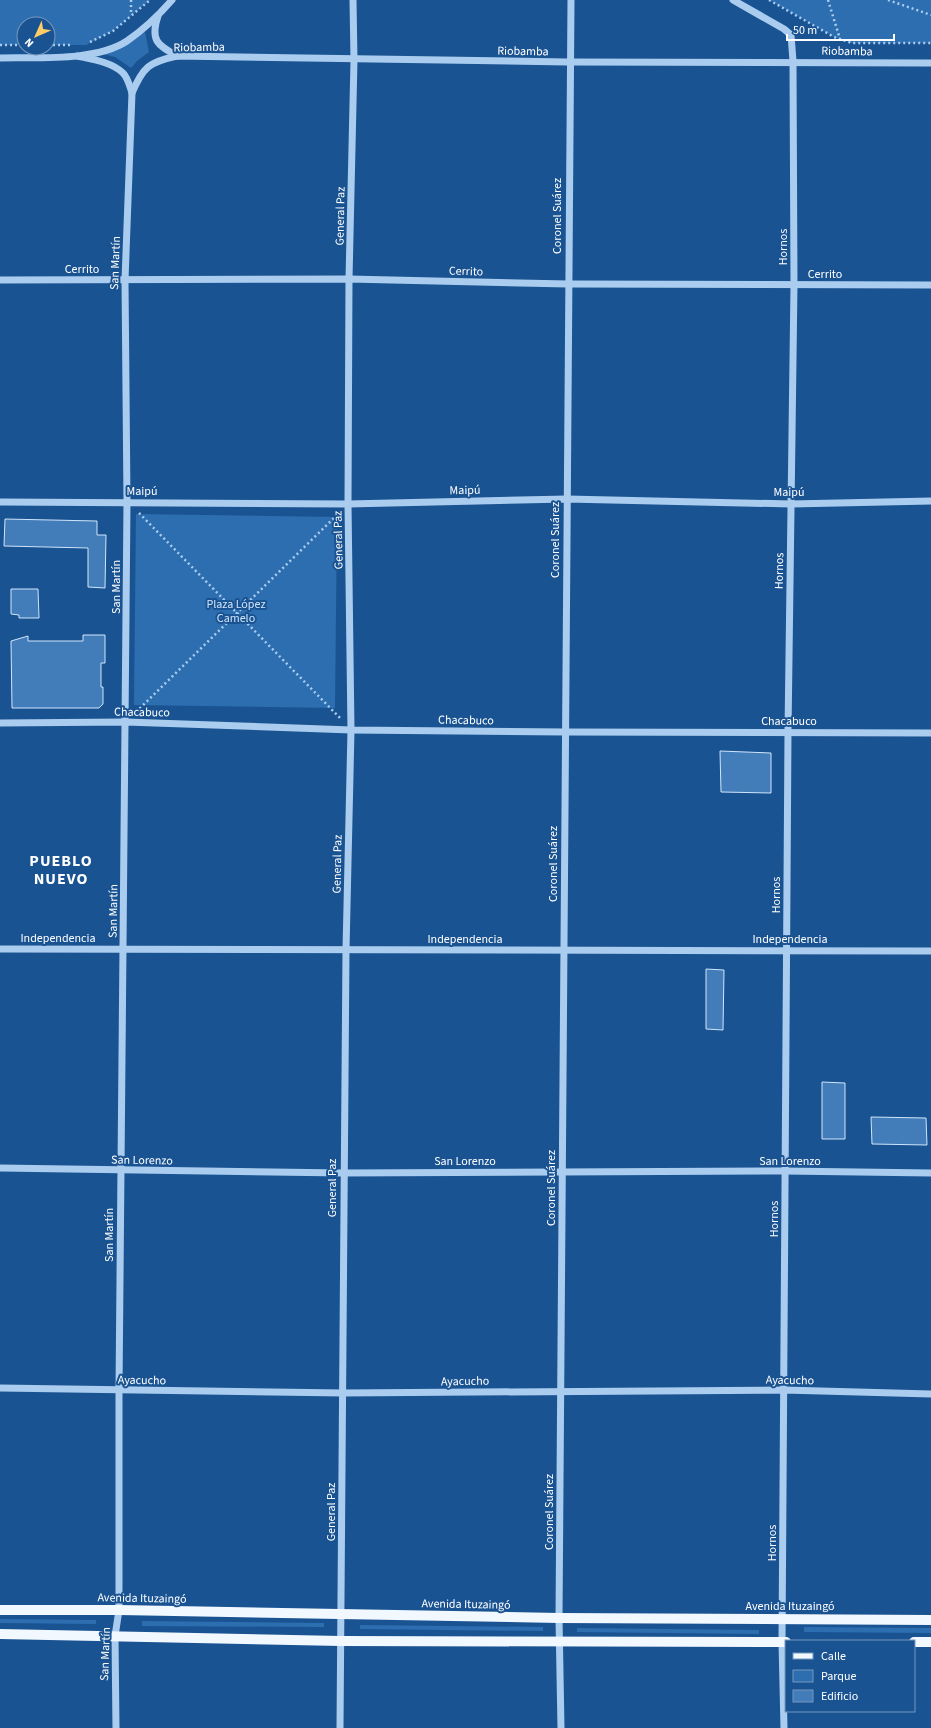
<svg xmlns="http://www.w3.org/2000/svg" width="931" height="1728" font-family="'Source Sans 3',sans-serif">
	<rect width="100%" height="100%" fill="#1a5392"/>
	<!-- green -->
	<g fill="#2d6eb0">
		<polygon points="0,0 150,0 113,31 86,45 48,45 48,24 24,24 24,45 0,45"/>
		<polygon points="769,0 931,0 931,43 852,43 834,37"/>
		<polygon points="145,32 149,52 137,61 131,68 115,57 103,54 119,49"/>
		<polygon points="136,514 337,517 335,708 134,705"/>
		<polygon points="0,1619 96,1620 96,1624 0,1623"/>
		<polygon points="142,1621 324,1623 324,1627 142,1626"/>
		<polygon points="360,1625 543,1627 543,1631 360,1629"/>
		<polygon points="804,1627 931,1628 931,1633 804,1632"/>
		<polygon points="577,1628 759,1630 759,1634 577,1632"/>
	</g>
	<!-- building -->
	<g fill="#437db9" stroke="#d0e5fb">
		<polygon points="5,519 97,521 97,535 106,535 105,588 88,587 88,548 4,546"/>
		<polygon points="11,589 38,589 39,618 19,618 19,615 11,614"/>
		<polygon points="83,635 105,635 105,663 101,663 101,687 103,687 103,704 99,708 12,708 11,641 28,636 28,641 83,641"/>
		<polygon points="720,751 771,753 771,793 721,792"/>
		<polygon points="706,969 724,970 723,1030 706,1029"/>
		<polygon points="822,1082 845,1083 845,1139 822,1139"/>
		<polygon points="871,1117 926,1118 927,1145 872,1144"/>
	</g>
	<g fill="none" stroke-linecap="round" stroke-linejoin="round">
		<!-- path -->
		<g stroke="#aaccef" stroke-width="2.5" stroke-dasharray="2 3" stroke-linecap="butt">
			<polyline points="131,0 131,15"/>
			<polyline points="769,0 834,37 852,43 931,43"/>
			<polyline points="828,0 840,39"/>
			<polyline points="888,0 931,15"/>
			<polyline points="90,42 113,31 150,0"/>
			<polyline points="0,45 24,45"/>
			<polyline points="48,45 70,45"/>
			<polyline points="139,513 341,719"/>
			<polyline points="136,712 338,514"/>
		</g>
		<!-- minor -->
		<g stroke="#aaccef" stroke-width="7">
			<polyline points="733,0 784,29 791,35 793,61 794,285 788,732 782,1642 784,1728"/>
			<path d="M158,16c-8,24 -1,29 19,40"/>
			<path d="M77,56c14,3 35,6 46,17 5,5 7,14 9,20l-7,187 2,222 -8,888v220l-4,26 1,92"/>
			<path d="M0,58c37,-1 95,4 127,-17 16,-11 32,-26 45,-41"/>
			<path d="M132,93c11,-26 17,-31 45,-37 130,3 260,5 390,6 122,1 243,0 364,1"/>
			<polyline points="0,280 349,279 568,284 931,285"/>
			<polyline points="0,502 348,504 567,499 791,504 931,501"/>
			<polyline points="0,723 126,722 351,730 565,732 931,733"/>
			<polyline points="0,949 931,951"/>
			<polyline points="0,1168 343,1173 785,1171 931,1173"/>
			<polyline points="0,1388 343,1393 784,1390 931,1394"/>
			<polyline points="340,1728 346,950 351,730 348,504 349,279 354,60 353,0"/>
			<polyline points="561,1728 559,1618 571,0"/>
		</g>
		<!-- major -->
		<g stroke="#f2f8ff" stroke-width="10">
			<polyline points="0,1610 119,1610 559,1618 931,1620"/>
			<polyline points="0,1634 341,1641 786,1642"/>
			<polyline points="914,1642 931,1642"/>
		</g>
	</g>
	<g text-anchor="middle" stroke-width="4" stroke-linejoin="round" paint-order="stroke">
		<!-- street labels -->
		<g font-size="12" fill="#fff" stroke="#1a5392">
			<text transform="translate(199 47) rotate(-1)" y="4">Riobamba</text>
			<text transform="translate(523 51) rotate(1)" y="4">Riobamba</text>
			<text transform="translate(847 51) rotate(1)" y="4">Riobamba</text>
			<text transform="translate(340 216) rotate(-89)" y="4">General Paz</text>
			<text transform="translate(557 216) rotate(-90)" y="4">Coronel Suárez</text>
			<text transform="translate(783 247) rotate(-90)" y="4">Hornos</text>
			<text transform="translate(115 263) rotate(-88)" y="4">San Martín</text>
			<text x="82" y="273">Cerrito</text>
			<text transform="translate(466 271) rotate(2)" y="4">Cerrito</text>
			<text x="825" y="278">Cerrito</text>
			<text transform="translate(465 490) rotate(-1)" y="4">Maipú</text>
			<text x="142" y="495">Maipú</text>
			<text x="789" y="496">Maipú</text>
			<text transform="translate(338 540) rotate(-91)" y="4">General Paz</text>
			<text transform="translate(555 540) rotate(-90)" y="4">Coronel Suárez</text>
			<text transform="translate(779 571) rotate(-89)" y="4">Hornos</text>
			<text transform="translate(116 587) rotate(-90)" y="4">San Martín</text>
			<text transform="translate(142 712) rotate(1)" y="4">Chacabuco</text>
			<text transform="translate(466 720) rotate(1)" y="4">Chacabuco</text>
			<text x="789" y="725">Chacabuco</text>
			<text transform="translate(337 864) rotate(-89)" y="4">General Paz</text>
			<text transform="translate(553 864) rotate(-90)" y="4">Coronel Suárez</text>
			<text transform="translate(776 895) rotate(-90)" y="4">Hornos</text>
			<text transform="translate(113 911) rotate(-89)" y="4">San Martín</text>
			<text x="58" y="942">Independencia</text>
			<text x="465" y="943">Independencia</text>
			<text x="790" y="943">Independencia</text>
			<text transform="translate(142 1160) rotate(1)" y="4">San Lorenzo</text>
			<text x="465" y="1165">San Lorenzo</text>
			<text x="790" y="1165">San Lorenzo</text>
			<text transform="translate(332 1188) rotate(-90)" y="4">General Paz</text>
			<text transform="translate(551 1188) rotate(-90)" y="4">Coronel Suárez</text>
			<text transform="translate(774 1219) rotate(-90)" y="4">Hornos</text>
			<text transform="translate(109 1235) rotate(-90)" y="4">San Martín</text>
			<text transform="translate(142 1380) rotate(1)" y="4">Ayacucho</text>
			<text transform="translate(790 1380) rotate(1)" y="4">Ayacucho</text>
			<text transform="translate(465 1381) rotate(-1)" y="4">Ayacucho</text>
			<text transform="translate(331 1512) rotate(-90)" y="4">General Paz</text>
			<text transform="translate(549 1512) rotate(-90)" y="4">Coronel Suárez</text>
			<text transform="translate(772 1543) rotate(-90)" y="4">Hornos</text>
			<text transform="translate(142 1598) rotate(1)" y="4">Avenida Ituzaingó</text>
			<text transform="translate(466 1604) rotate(1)" y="4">Avenida Ituzaingó</text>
			<text x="790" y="1610">Avenida Ituzaingó</text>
			<text transform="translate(105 1654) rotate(-88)" y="4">San Martín</text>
		</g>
		<!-- park labels -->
		<g font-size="12" fill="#d0e5fb" stroke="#1a5392">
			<text x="236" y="608">Plaza López<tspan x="236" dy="14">Camelo</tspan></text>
		</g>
		<!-- district labels -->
		<g font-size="16" font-weight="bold" letter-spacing="1" fill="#fff" stroke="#1a5392">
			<text x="61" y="866">PUEBLO<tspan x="61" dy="18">NUEVO</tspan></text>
		</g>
	</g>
	<!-- legend -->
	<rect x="785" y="1640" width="130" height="72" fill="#1a5392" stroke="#7698be"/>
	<rect x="793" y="1653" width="20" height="6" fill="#f2f8ff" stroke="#7698be"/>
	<text x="821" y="1660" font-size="12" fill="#ffffff">Calle</text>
	<rect x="793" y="1670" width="20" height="12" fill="#2d6eb0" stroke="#7698be"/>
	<text x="821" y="1680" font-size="12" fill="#ffffff">Parque</text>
	<rect x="793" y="1690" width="20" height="12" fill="#437db9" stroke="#7698be"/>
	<text x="821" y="1700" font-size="12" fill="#ffffff">Edificio</text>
	<!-- north arrow -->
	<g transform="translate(36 36) rotate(225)"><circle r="19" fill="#1a5392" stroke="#7698be"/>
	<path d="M0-3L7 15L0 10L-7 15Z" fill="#ffcd68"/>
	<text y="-6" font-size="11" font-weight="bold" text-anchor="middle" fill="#ffffff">N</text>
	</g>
	<!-- scale -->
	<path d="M787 34v6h107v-6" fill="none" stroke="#ffffff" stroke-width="2"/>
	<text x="793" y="34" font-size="12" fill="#ffffff" stroke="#1a5392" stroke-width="3" paint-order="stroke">50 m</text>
</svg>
